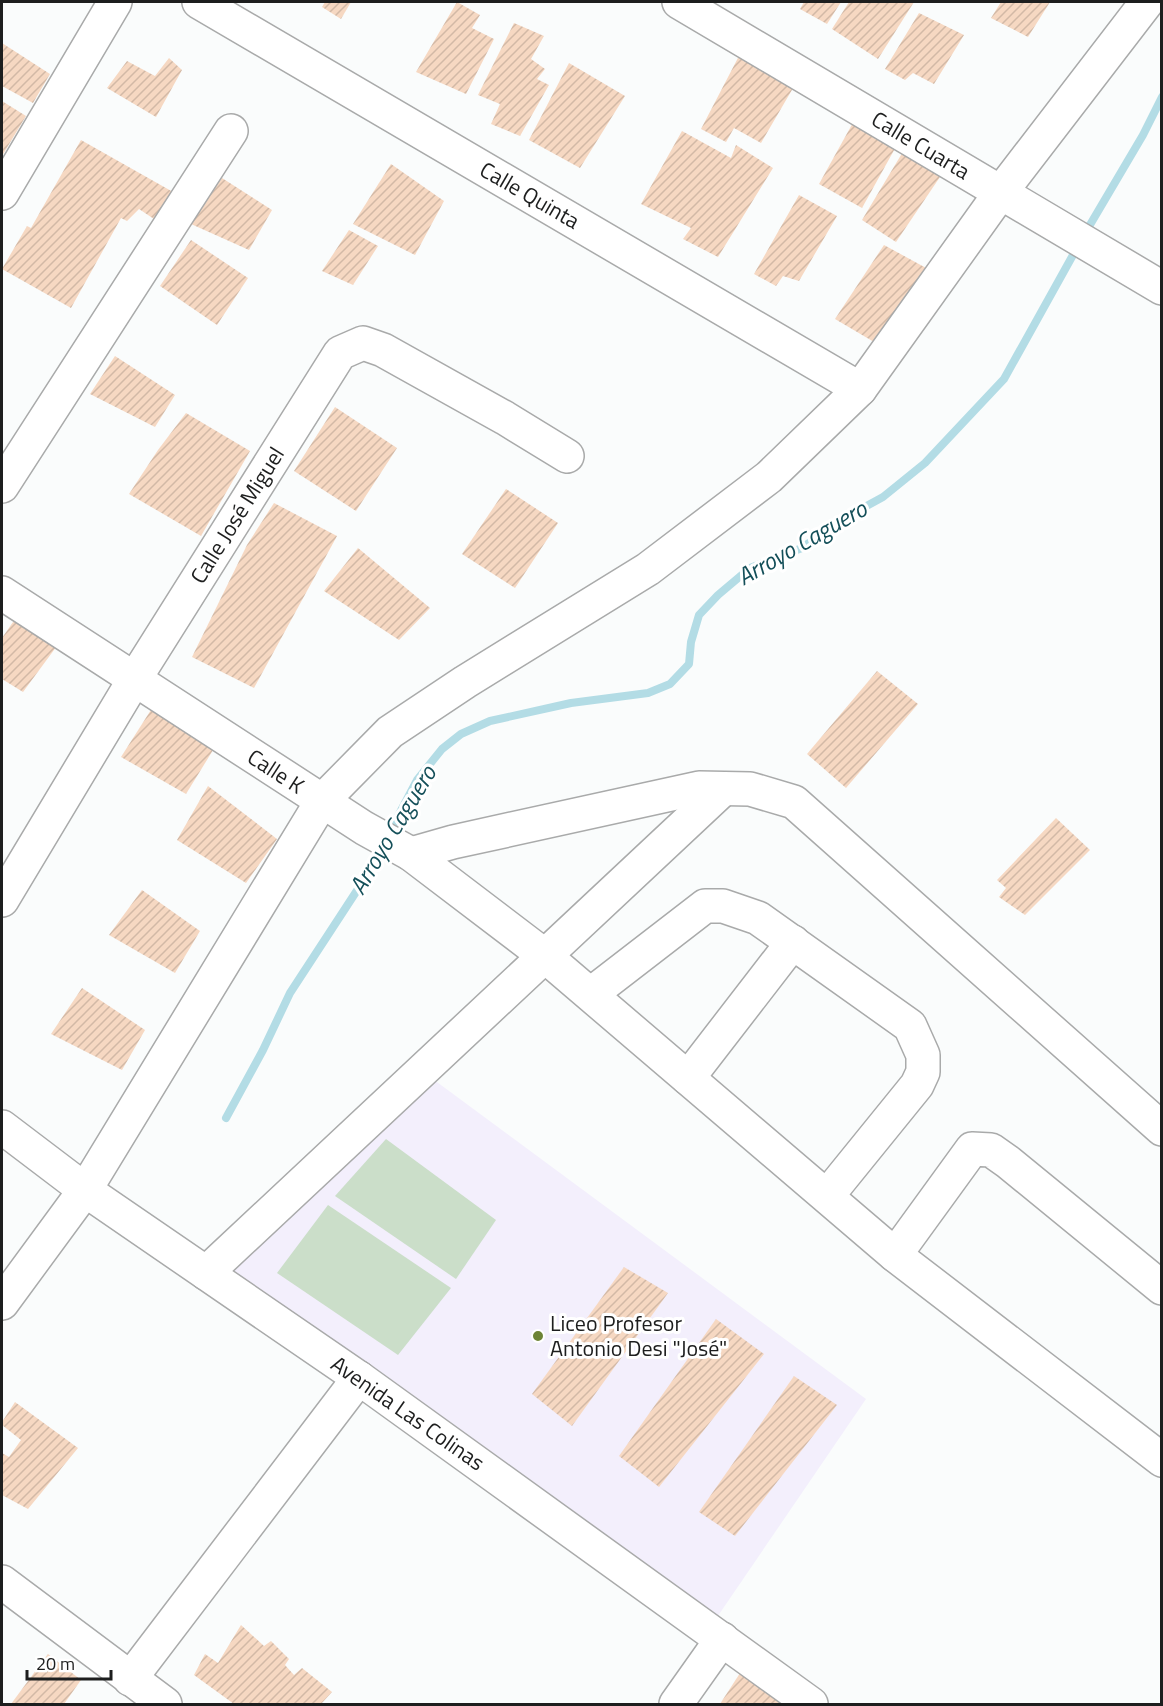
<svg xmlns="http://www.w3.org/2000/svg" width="1163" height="1706" font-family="'Titillium Web',sans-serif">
	<defs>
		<pattern id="building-hatch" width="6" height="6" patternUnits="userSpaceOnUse" patternTransform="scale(1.5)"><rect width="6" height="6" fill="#f6d8c2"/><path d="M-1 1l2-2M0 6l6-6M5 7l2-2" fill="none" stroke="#d2b9a6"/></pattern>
	</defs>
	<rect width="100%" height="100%" fill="#fafcfc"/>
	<!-- education -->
	<polygon fill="#f3effc" points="422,1071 866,1399 709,1629 206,1273"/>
	<!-- park -->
	<g fill="#cbdec9">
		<polygon points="386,1139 496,1220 456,1279 335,1196"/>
		<polygon points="328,1205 451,1288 398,1355 277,1273"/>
	</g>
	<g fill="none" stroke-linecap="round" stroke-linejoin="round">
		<!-- stream -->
		<g stroke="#b3dce5" stroke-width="8">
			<polyline points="1084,235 1143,135 1162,97"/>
			<polyline points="388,835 417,780 442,749 461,734 490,721 571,703 648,693 670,684 689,664 691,642 699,615 718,595 750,568 802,548 839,521 883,497 925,463 1004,379 1078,246"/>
			<polyline points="226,1118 263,1050 290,993 371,869 382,846"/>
		</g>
	</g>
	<!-- building -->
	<g fill="url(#building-hatch)">
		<polygon points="325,2 351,2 341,19 322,7"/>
		<polygon points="457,2 480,15 472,28 494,39 466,94 416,72"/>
		<polygon points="804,2 841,2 827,24 800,9"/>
		<polygon points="849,2 914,2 878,59 832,29"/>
		<polygon points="1001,2 1050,2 1028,37 991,18"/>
		<polygon points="919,13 964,35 934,84 913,73 905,80 885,69"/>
		<polygon points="514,23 544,36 531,59 545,69 537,79 549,85 520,136 491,124 500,104 478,95"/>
		<polygon points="2,43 50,74 33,103 2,86"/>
		<polygon points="740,54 796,83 761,143 734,128 726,142 701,129"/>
		<polygon points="169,58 182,70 156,117 107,88 127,61 155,76"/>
		<polygon points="569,63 625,96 580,168 529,140"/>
		<polygon points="2,101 26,116 2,156"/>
		<polygon points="865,101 908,125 862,208 819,184"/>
		<polygon points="682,131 731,158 736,145 773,168 718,257 683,239 691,228 641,204"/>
		<polygon points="81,140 173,192 154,219 139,209 127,221 121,218 71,308 2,269 27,226 31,228"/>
		<polygon points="904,150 942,174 896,242 862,220"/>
		<polygon points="391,164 444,201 415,255 353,224"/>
		<polygon points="222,178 272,210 249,250 191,224"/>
		<polygon points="799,195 837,216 799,281 783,276 776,286 754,274"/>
		<polygon points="349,230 378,246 353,285 322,271"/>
		<polygon points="191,240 248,278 217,325 160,286"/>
		<polygon points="884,245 928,269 874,342 835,319"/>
		<polygon points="115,356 175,395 155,427 90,394"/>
		<polygon points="335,407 397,448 356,511 294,471"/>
		<polygon points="186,413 250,451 201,536 129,494 158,450"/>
		<polygon points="506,489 558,523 515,588 462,554"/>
		<polygon points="274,503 337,536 254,688 192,657 247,545"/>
		<polygon points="358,548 430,608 399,640 324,591"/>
		<polygon points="22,609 65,635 23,692 2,679 2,638"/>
		<polygon points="877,671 918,704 846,788 807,754"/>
		<polygon points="156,702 218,742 186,794 121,757"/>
		<polygon points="208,786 277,839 246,883 177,840"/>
		<polygon points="1056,818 1090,850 1025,915 999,897 1006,888 997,880"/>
		<polygon points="142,890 200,931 175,973 109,935"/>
		<polygon points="82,988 145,1030 122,1070 51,1034"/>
		<polygon points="624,1267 668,1293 572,1426 532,1394"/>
		<polygon points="716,1319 764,1354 659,1487 619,1456"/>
		<polygon points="794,1376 837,1405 735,1536 699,1512"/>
		<polygon points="15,1402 78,1448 28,1509 2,1495 2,1453 9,1457 21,1440 2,1425 2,1422"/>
		<polygon points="241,1625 264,1646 271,1641 289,1659 285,1665 294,1675 302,1668 332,1692 321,1704 234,1704 194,1675 205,1654 218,1663"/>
		<polygon points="48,1654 81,1680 64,1704 11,1704"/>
		<polygon points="742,1670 788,1704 720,1704"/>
	</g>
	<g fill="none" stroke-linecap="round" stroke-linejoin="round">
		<defs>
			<g id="minor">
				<polyline points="199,2 860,389"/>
				<polyline points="679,2 1162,288"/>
				<polyline points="2,193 115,2"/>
				<polyline points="2,486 231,131"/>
				<polyline points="2,593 364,828 411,854 545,956 895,1255 1162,1460"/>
				<polyline points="411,854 453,842 699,788 750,789 794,802 1162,1129"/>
				<polyline points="2,900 134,680 340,353 363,343 383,350 505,418 567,456"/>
				<polyline points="591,994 705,906 723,906 758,918 910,1026 923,1055 923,1072 917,1085 827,1196"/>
				<polyline points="688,1078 793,942"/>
				<polyline points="2,1127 85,1190 359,1378 811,1704"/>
				<polyline points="895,1255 972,1149 991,1150 1008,1162 1162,1288"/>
				<polyline points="206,1273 723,789"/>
				<polyline points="2,1303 85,1190 322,801 390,732 465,682 648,569 769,477 860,389 1001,192 1147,2"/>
				<polyline points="2,1582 165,1704"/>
				<polyline points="130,1679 359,1378"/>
				<polyline points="676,1704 722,1639"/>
			</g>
		</defs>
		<!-- minor casing -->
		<use href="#minor" stroke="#a9aaaa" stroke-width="36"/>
		<!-- minor -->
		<use href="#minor" stroke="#fff" stroke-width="33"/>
	</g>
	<!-- markers -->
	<circle fill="#6d8335" stroke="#fff" stroke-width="2" cx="538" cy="1336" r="6"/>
	<g text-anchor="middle" stroke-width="6" stroke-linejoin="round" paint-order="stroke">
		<!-- street labels -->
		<g font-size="22" fill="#1d1e1e" stroke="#fff">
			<text transform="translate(921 145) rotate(31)" y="8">Calle Cuarta</text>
			<text transform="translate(530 195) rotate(30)" y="8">Calle Quinta</text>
			<text transform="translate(237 515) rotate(-58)" y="8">Calle José Miguel</text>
			<text transform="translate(276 771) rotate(33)" y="8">Calle K</text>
			<text transform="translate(408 1413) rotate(35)" y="8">Avenida Las Colinas</text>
		</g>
		<!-- poi labels -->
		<g font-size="22" fill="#1d1e1e" stroke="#fff" text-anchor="start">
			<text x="550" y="1331">Liceo Profesor<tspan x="550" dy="25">Antonio Desi "José"</tspan></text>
		</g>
		<!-- water labels -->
		<g font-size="24" font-style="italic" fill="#144f59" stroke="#fff">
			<text transform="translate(802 543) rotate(-30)" y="8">Arroyo Caguero</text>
			<text transform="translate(393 830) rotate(-59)" y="8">Arroyo Caguero</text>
		</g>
	</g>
	<!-- border -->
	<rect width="1163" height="1706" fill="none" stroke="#1d1e1e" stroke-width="6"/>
	<!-- scale -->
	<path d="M27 1670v9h84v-9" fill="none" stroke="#1d1e1e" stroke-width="3"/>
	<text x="36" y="1670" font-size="18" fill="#1d1e1e" stroke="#ffffff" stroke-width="4.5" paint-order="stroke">20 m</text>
</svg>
